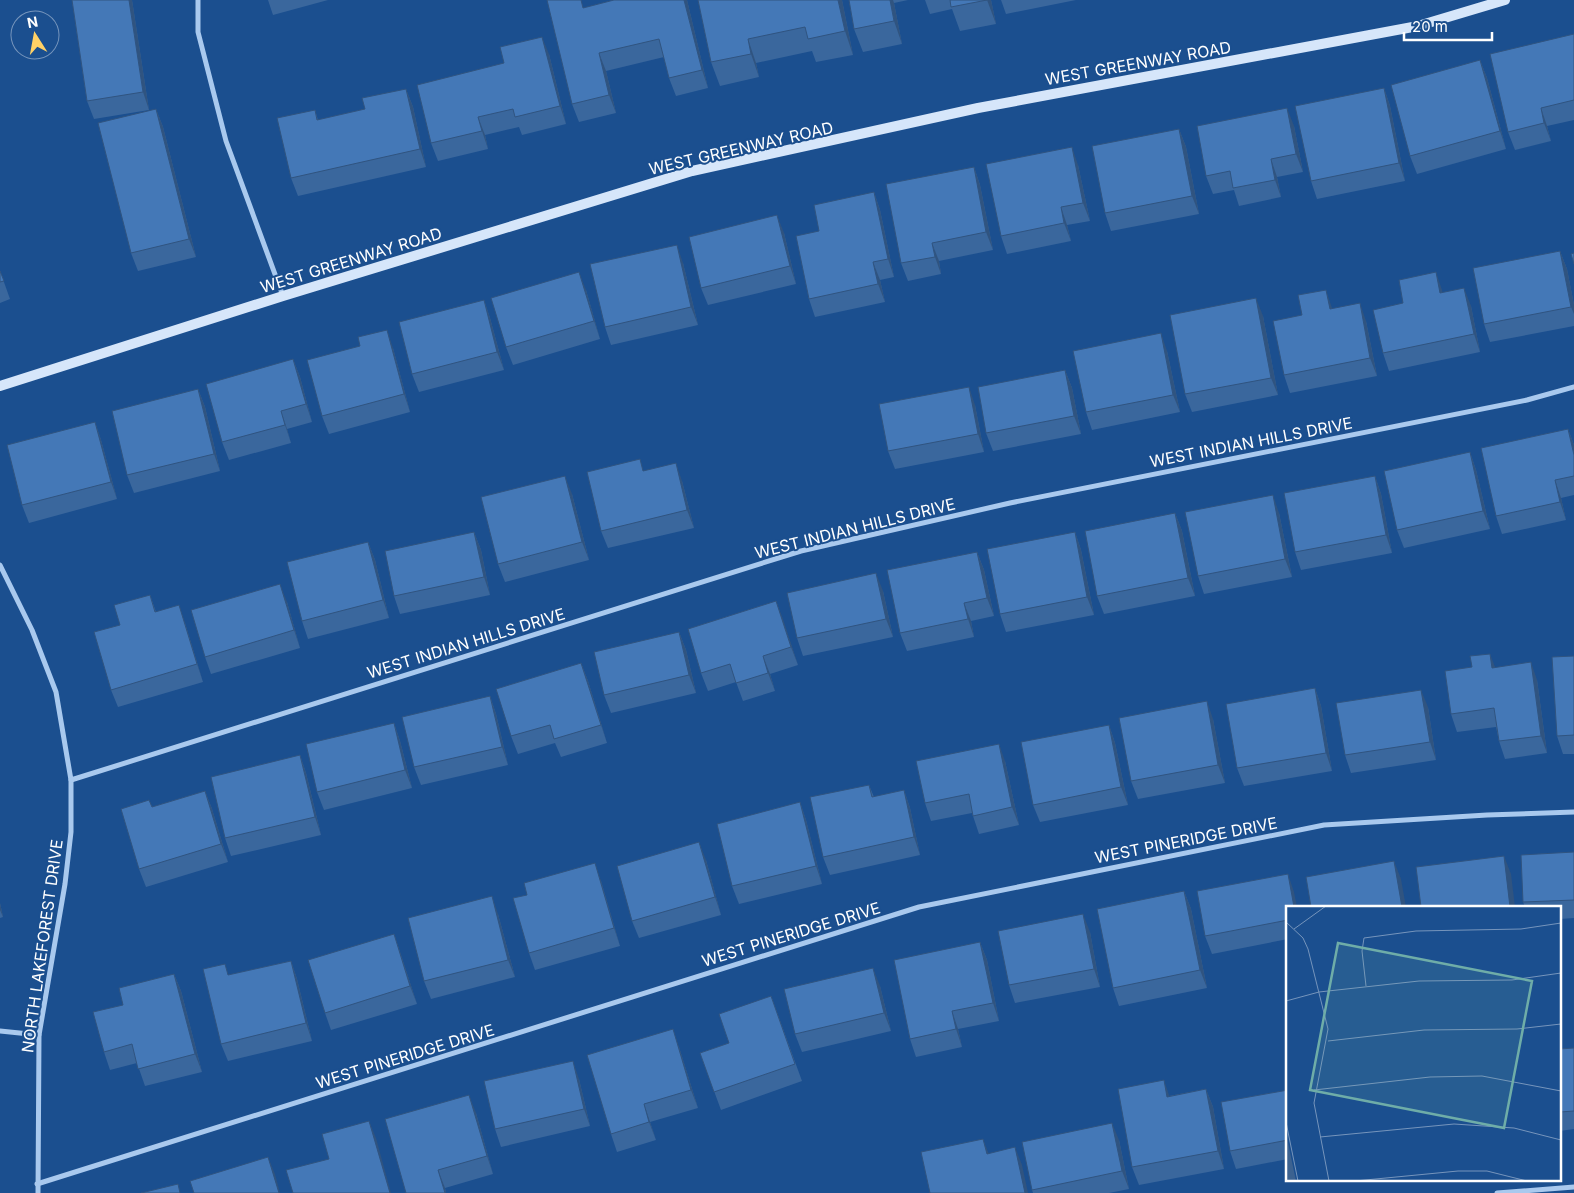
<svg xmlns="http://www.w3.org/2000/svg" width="1574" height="1193" font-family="Inter,sans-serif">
	<rect width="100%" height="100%" fill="#1b4f8f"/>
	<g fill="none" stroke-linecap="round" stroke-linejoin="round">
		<!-- street -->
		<g stroke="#a9c9ee" stroke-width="5">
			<polyline points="198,0 198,32 226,141 283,296"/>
			<polyline points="0,565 32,630 56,692 71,780 71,832 65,884 39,1035 38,1193"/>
			<polyline points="71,780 801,551 1010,503 1527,400 1574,387"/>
			<polyline points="0,1031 39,1035"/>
			<polyline points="37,1184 919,907 1324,825 1487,815 1574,812"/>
			<polyline points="1497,1193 1574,1187"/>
		</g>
		<!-- secondary -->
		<polyline stroke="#d6e6fa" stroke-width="10" points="0,386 283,296 692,171 978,108 1418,26 1505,0"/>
	</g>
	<!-- wall -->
	<g fill="#3a679d">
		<polygon points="72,0 132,0 149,110 94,119 87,101"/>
		<polygon points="268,0 328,0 273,15"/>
		<polygon points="614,0 687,0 708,88 676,96 669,78 664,57 606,71 616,113 579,122 572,104 584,8"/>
		<polygon points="698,0 842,0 853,55 816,62 812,51 756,63 759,77 720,86 711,62"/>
		<polygon points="849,0 908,0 894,3 902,44 863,52 854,29"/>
		<polygon points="925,0 991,0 996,24 960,31 952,9 930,14"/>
		<polygon points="1001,0 1076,0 1006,14"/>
		<polygon points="1574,34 1574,120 1547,126 1551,141 1515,150 1508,132"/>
		<polygon points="549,54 566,124 522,135 519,127 485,135 488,149 438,161 431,143"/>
		<polygon points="1480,60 1487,78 1506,149 1417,174 1410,156"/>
		<polygon points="1384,88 1390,106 1405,181 1317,199 1311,181"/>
		<polygon points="406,89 413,107 426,167 298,196 291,178 315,110 318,120 365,109"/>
		<polygon points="156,109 163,127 196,257 138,271 131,253"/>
		<polygon points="1294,126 1303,172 1277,177 1281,197 1239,206 1234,190 1213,194 1206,176"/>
		<polygon points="1179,129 1186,147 1199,214 1111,231 1105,213"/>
		<polygon points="1078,165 1090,221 1067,225 1071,241 1007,254 1001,236"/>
		<polygon points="974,167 980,185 993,250 939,261 941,274 908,281 901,263"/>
		<polygon points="874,192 880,210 894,277 880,280 885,302 815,317 809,299 819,231"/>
		<polygon points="784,233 796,284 708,305 701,288"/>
		<polygon points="1560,251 1567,269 1574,305 1574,326 1490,342 1484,324"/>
		<polygon points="683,263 698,325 611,345 605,327"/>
		<polygon points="0,271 10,299 0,303"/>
		<polygon points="586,290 600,339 513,365 506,347"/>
		<polygon points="1443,292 1471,306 1480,352 1389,371 1383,353 1403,303"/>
		<polygon points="484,300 490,318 504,370 419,392 412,374"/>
		<polygon points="1333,308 1366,321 1377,376 1290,393 1284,375 1302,315"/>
		<polygon points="1263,316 1278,395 1192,412 1185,394"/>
		<polygon points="393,348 410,412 329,434 322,416"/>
		<polygon points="1167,351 1180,412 1092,430 1086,412"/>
		<polygon points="293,359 300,377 312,422 287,429 291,443 229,460 222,442"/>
		<polygon points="1065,370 1072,388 1081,434 993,451 986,433"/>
		<polygon points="198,389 205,407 220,471 134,493 127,475"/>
		<polygon points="975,405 984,452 895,469 888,451"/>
		<polygon points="95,422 101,440 117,499 29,523 22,505"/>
		<polygon points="1568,429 1574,445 1574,495 1561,498 1566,520 1502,534 1496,516"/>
		<polygon points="1470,452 1476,470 1490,529 1404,548 1397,530"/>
		<polygon points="1375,476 1381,494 1392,553 1301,570 1295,552"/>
		<polygon points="682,481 694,528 608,548 601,531"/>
		<polygon points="572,494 589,560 505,582 498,564"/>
		<polygon points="1175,513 1182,531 1195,596 1104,614 1097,596"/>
		<polygon points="1279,513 1292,577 1204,594 1198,576"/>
		<polygon points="474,532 481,550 490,595 400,614 394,596"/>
		<polygon points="1075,532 1081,550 1094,615 1006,632 1000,614"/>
		<polygon points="368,542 375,560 389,618 308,639 302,621"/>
		<polygon points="977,552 984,570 994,616 971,621 974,637 907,651 900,633"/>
		<polygon points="883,591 893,637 803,656 797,638"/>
		<polygon points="150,595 156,612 185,623 203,682 118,707 111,690 120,625"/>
		<polygon points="776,601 798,665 770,674 775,691 743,701 736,682 708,691 701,673"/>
		<polygon points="287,602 300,648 211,674 205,657"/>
		<polygon points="679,632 686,650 696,693 611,713 604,695"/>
		<polygon points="1574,656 1574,754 1563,754 1557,736"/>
		<polygon points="581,663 588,681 607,743 561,757 555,743 518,754 511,736"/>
		<polygon points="1495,667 1537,680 1547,753 1505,759 1499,741 1496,727 1457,732 1451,714"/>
		<polygon points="1315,688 1321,706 1332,771 1244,786 1237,768"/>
		<polygon points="490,696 496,714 508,765 421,785 414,767"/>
		<polygon points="1428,707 1436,760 1351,773 1345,755"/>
		<polygon points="1213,719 1225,783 1138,799 1131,781"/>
		<polygon points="394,723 400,741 412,788 324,810 317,792"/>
		<polygon points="1109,725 1115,743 1128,805 1040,822 1033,805"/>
		<polygon points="300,755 306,773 321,835 231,856 225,838"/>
		<polygon points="1005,761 1019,825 979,834 972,813 931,821 925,803"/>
		<polygon points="869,785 874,797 904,790 910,808 920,855 830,875 823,857"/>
		<polygon points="205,791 212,809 228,862 146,887 139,869 152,807"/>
		<polygon points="800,802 806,820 822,884 739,904 732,886"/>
		<polygon points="1574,852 1574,918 1560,919 1560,907 1525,907 1523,902"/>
		<polygon points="706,860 721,915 639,938 632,921"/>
		<polygon points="601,881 620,946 535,970 529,953"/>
		<polygon points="1184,891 1191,909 1207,988 1119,1006 1113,988"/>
		<polygon points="1294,892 1288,907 1288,939 1212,954 1205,936"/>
		<polygon points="0,903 3,917 0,918"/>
		<polygon points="498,914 515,977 431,999 424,981"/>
		<polygon points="1090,932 1100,987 1015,1003 1009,985"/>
		<polygon points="394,934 400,952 417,1004 331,1030 325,1013"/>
		<polygon points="980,942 987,960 999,1021 958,1029 962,1047 916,1057 910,1039"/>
		<polygon points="291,961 297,979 312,1041 228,1061 221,1044 229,975"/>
		<polygon points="174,974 181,991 202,1072 145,1086 137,1063 110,1070 104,1052 123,1005"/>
		<polygon points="880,986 891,1031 802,1052 795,1034"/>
		<polygon points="771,996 802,1081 721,1110 700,1053 729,1043"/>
		<polygon points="679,1047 698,1108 650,1122 656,1140 617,1152 611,1134"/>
		<polygon points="1574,1048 1574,1129 1560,1131 1560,1049"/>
		<polygon points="579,1079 590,1126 501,1147 495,1129"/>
		<polygon points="1206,1089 1213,1107 1224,1169 1139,1185 1132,1167 1169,1096"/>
		<polygon points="1288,1090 1288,1159 1236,1169 1230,1151"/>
		<polygon points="476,1113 493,1174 445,1188 446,1193 406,1193"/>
		<polygon points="1119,1140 1129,1189 1109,1193 1033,1193 1032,1190"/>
	</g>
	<!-- shaded-wall -->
	<g fill="#305480">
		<polygon points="129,0 132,0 149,110 143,92"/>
		<polygon points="684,0 687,0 708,88 702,70"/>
		<polygon points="838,0 842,0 853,55 845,31"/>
		<polygon points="890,0 893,0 894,3 902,44 894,21"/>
		<polygon points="987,0 991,0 996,24"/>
		<polygon points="542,37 549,54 566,124 560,106"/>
		<polygon points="748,39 756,63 759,77 751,54"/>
		<polygon points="599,53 606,71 616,113 609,95"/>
		<polygon points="1480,60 1487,78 1506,149 1500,131"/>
		<polygon points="1384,88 1390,106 1405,181 1399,163"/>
		<polygon points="406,89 413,107 426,167 420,149"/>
		<polygon points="1287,108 1294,126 1303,172 1296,154"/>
		<polygon points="1541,108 1547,126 1551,141 1544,123"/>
		<polygon points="156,109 163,127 196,257 189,239"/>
		<polygon points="478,117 485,135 488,149 482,131"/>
		<polygon points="1179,129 1186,147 1199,214 1192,196"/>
		<polygon points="1072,147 1078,165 1090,221 1083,203"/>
		<polygon points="1271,159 1277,177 1281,197 1275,180"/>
		<polygon points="974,167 980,185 993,250 986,232"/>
		<polygon points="874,192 880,210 894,277 888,259"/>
		<polygon points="1061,207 1067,225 1071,241 1064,223"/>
		<polygon points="777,215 784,233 796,284 790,266"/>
		<polygon points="932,243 939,261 941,274 935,257"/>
		<polygon points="677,245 683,263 698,325 691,307"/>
		<polygon points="1560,251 1567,269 1574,305 1574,314 1571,307"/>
		<polygon points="873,262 880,280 885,302 878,284"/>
		<polygon points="579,272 586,290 600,339 594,321"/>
		<polygon points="1436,272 1442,290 1447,311 1440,293"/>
		<polygon points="1464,288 1471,306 1480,352 1474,334"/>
		<polygon points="1326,290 1332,308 1336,327 1330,309"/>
		<polygon points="1256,298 1263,316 1278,395 1271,378"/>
		<polygon points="484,300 490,318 504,370 497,352"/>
		<polygon points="1360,303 1366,321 1377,376 1370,358"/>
		<polygon points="387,330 393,348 410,412 404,394"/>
		<polygon points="1161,333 1167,351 1180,412 1173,395"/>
		<polygon points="293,359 300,377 312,422 306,404"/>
		<polygon points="1065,370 1072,388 1081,434 1074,416"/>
		<polygon points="969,387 975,405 984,452 978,434"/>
		<polygon points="198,389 205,407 220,471 214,454"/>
		<polygon points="281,411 287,429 291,443 285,425"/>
		<polygon points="95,422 101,440 117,499 111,482"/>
		<polygon points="1568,429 1574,445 1574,455"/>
		<polygon points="1470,452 1476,470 1490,529 1483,511"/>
		<polygon points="676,463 682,481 694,528 687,510"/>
		<polygon points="565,476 572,494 589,560 582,542"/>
		<polygon points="1375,476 1381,494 1392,553 1386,535"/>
		<polygon points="1555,480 1561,498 1566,520 1560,502"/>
		<polygon points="1273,495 1279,513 1292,577 1285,559"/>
		<polygon points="1175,513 1182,531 1195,596 1188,578"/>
		<polygon points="474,532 481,550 490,595 484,577"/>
		<polygon points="1075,532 1081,550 1094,615 1087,597"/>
		<polygon points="368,542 375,560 389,618 383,600"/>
		<polygon points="977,552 984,570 994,616 987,598"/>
		<polygon points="876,573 883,591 893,637 886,619"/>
		<polygon points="280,584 287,602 300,648 294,630"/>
		<polygon points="776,601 783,619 798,665 791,647"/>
		<polygon points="964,603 971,621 974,637 968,619"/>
		<polygon points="179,605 185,623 203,682 197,664"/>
		<polygon points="679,632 686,650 696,693 689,675"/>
		<polygon points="1490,654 1497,672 1492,668"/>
		<polygon points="763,656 770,674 775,691 768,673"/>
		<polygon points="1531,662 1537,680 1547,753 1541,736"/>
		<polygon points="581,663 588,681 607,743 601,725"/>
		<polygon points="1315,688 1321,706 1332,771 1326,753"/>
		<polygon points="1421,690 1428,707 1436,760 1430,742"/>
		<polygon points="490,696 496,714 508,765 502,747"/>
		<polygon points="1207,701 1213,719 1225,783 1218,765"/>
		<polygon points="394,723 400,741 412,788 405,770"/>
		<polygon points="1109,725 1115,743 1128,805 1121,787"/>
		<polygon points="999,744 1005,761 1019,825 1012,807"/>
		<polygon points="300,755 306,773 321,835 315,817"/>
		<polygon points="904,790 910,808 920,855 914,837"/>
		<polygon points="205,791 212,809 228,862 221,844"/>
		<polygon points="800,802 806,820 822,884 816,866"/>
		<polygon points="699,842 706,860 721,915 715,897"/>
		<polygon points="1504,856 1511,874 1515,907 1510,907"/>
		<polygon points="1394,861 1401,879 1406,907 1402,907"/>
		<polygon points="595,863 601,881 620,946 614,928"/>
		<polygon points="1288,874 1294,892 1297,907 1294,907"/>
		<polygon points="1184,891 1191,909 1207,988 1200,970"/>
		<polygon points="492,896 498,914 515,977 508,960"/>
		<polygon points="0,903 3,917 0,910"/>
		<polygon points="1083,914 1090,932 1100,987 1094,969"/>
		<polygon points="394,934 400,952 417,1004 410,986"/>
		<polygon points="980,942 987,960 999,1021 993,1003"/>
		<polygon points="291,961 297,979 312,1041 306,1023"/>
		<polygon points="873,968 880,986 891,1031 884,1013"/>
		<polygon points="174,974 181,991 202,1072 195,1054"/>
		<polygon points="952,1011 958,1029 962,1047 956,1029"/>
		<polygon points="673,1029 679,1047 698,1108 691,1090"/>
		<polygon points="573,1061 579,1079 590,1126 584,1109"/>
		<polygon points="1164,1080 1170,1098 1167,1097"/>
		<polygon points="1206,1089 1213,1107 1224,1169 1218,1151"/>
		<polygon points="469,1095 476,1113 493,1174 487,1156"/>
		<polygon points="644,1104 656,1140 649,1122"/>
		<polygon points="369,1121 376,1138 391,1193 390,1193"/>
		<polygon points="1112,1123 1119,1140 1129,1189 1122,1171"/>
		<polygon points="983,1139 990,1157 987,1154"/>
		<polygon points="1015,1147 1022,1165 1028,1193 1025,1193"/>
		<polygon points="268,1157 275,1174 280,1193 279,1193"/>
		<polygon points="438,1170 445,1188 446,1193 445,1193"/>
	</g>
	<!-- building -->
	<g fill="#4478b7" stroke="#305480">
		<polygon points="72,0 129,0 143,92 87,101"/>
		<polygon points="547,0 581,0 583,8 614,0 684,0 702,70 669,78 659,39 599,53 609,95 572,104"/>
		<polygon points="698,0 838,0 845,31 808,39 805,27 748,39 751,54 711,62"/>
		<polygon points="849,0 890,0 894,21 854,29"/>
		<polygon points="950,0 987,0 951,7"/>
		<polygon points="1574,34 1574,100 1541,108 1544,123 1508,132 1490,54"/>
		<polygon points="542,37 560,106 515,117 513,109 478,117 482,131 431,143 417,85 504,63 500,47"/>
		<polygon points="1480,60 1500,131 1410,156 1391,85"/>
		<polygon points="1384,88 1399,163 1311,181 1295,106"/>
		<polygon points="406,89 420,149 291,178 277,118 315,110 317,120 365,109 362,98"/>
		<polygon points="1287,108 1296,154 1271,159 1275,180 1233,188 1230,171 1206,176 1197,126"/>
		<polygon points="156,109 189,239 131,253 98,123"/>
		<polygon points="1179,129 1192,196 1105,213 1092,146"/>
		<polygon points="1072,147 1083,203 1061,207 1064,223 1001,236 986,164"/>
		<polygon points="974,167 986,232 932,243 935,257 901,263 886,184"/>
		<polygon points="874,192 888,259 873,262 878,284 809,299 796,236 819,231 814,205"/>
		<polygon points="777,215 790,266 701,288 689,237"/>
		<polygon points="677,245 691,307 605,327 590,264"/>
		<polygon points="1560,251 1571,307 1484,324 1473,268"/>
		<polygon points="1574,253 1574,264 1571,254"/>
		<polygon points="0,271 4,281 0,282"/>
		<polygon points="579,272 594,321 506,347 491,298"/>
		<polygon points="1436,272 1440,293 1464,288 1474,334 1383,353 1373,310 1403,303 1399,280"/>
		<polygon points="1326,290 1330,309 1360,303 1370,358 1284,375 1273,321 1302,315 1298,295"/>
		<polygon points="1256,298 1271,378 1185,394 1170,315"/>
		<polygon points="484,300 497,352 412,374 399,322"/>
		<polygon points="387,330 404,394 322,416 307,360 360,346 358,337"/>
		<polygon points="1161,333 1173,395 1086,412 1073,351"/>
		<polygon points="293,359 306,404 281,411 285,425 222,442 206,384"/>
		<polygon points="1065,370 1074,416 986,433 978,387"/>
		<polygon points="969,387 978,434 888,451 879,404"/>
		<polygon points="198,389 214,454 127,475 112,411"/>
		<polygon points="95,422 111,482 22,505 7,445"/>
		<polygon points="1568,429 1574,455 1574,476 1555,480 1560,502 1496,516 1481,448"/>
		<polygon points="1470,452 1483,511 1397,530 1384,471"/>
		<polygon points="640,459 643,471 676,463 687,510 601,531 587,472"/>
		<polygon points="565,476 582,542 498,564 481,497"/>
		<polygon points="1375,476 1386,535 1295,552 1284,493"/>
		<polygon points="1273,495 1285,559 1198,576 1185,512"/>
		<polygon points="1175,513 1188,578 1097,596 1085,531"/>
		<polygon points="474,532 484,577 394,596 385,551"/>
		<polygon points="1075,532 1087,597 1000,614 987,549"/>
		<polygon points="368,542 383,600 302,621 287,562"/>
		<polygon points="977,552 987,598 964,603 968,619 900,633 887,570"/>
		<polygon points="876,573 886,619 797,638 787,593"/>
		<polygon points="280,584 294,630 205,657 191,610"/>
		<polygon points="150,595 155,612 179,605 197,664 111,690 94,632 120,625 114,605"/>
		<polygon points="776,601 791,647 763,656 768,673 736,683 730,664 701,673 688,629"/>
		<polygon points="679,632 689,675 604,695 594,652"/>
		<polygon points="1490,654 1492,668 1531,662 1541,736 1499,741 1494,708 1451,714 1445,671 1472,667 1470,656"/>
		<polygon points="1574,656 1574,735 1557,736 1552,657"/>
		<polygon points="581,663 601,725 554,739 550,725 511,736 496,689"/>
		<polygon points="1315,688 1326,753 1237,768 1226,704"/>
		<polygon points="1421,690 1430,742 1345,755 1336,703"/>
		<polygon points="490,696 502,747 414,767 402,717"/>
		<polygon points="1207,701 1218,765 1131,781 1119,718"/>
		<polygon points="394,723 405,770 317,792 306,744"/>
		<polygon points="1109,725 1121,787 1033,805 1021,742"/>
		<polygon points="999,744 1012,807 973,816 969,794 925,803 916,761"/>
		<polygon points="300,755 315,817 225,838 211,777"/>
		<polygon points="869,785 872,797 904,790 914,837 823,857 810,797"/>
		<polygon points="205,791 221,844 139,869 121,809 149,800 152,807"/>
		<polygon points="800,802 816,866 732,886 717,824"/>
		<polygon points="699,842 715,897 632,921 617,866"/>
		<polygon points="1574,852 1574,900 1523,902 1521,855"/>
		<polygon points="1504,856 1510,907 1421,907 1416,867"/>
		<polygon points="1394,861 1402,907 1311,907 1306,877"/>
		<polygon points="595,863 614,928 529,953 513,898 527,895 524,883"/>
		<polygon points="1288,874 1294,907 1288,907 1288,920 1205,936 1197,891"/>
		<polygon points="1184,891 1200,970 1113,988 1097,909"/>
		<polygon points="492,896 508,960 424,981 408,918"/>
		<polygon points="1083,914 1094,969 1009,985 998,931"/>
		<polygon points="394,934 410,986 325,1013 308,960"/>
		<polygon points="980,942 993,1003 952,1011 956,1029 910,1039 894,960"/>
		<polygon points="291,961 306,1023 221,1044 203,969 225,964 228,975"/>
		<polygon points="873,968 884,1013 795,1034 784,989"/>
		<polygon points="174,974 195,1054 138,1069 132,1044 104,1052 93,1012 123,1005 119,988"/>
		<polygon points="771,996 795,1064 714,1092 700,1053 729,1043 719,1014"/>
		<polygon points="673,1029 691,1090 644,1104 649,1122 611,1134 587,1055"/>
		<polygon points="1574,1048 1574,1111 1560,1112 1560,1049"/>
		<polygon points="573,1061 584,1109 495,1129 484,1081"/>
		<polygon points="1164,1080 1167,1097 1206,1089 1218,1151 1132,1167 1118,1089"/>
		<polygon points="1288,1090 1288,1140 1230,1151 1221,1102"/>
		<polygon points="469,1095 487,1156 438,1170 445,1193 406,1193 385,1119"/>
		<polygon points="369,1121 390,1193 293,1193 286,1170 329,1159 322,1134"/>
		<polygon points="1112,1123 1122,1171 1032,1190 1022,1142"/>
		<polygon points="983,1139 987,1154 1015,1147 1025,1193 930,1193 921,1152"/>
		<polygon points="268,1157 279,1193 194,1193 190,1181"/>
		<polygon points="178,1184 180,1193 141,1193"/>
	</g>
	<g text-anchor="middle" stroke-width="4" stroke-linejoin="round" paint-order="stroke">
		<!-- street labels -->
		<g font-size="16" fill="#fff" stroke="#1b4f8f">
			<text transform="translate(1138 63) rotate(-10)" y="6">WEST GREENWAY ROAD</text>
			<text transform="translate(741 148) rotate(-13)" y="6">WEST GREENWAY ROAD</text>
			<text transform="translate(351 260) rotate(-17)" y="6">WEST GREENWAY ROAD</text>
			<text transform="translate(1251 442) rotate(-11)" y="6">WEST INDIAN HILLS DRIVE</text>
			<text transform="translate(855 528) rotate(-14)" y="6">WEST INDIAN HILLS DRIVE</text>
			<text transform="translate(466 643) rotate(-17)" y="6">WEST INDIAN HILLS DRIVE</text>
			<text transform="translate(1186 840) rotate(-11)" y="6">WEST PINERIDGE DRIVE</text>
			<text transform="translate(791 934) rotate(-17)" y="6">WEST PINERIDGE DRIVE</text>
			<text transform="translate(42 946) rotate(-82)" y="6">NORTH LAKEFOREST DRIVE</text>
			<text transform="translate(405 1056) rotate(-17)" y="6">WEST PINERIDGE DRIVE</text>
		</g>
	</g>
	<!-- overview -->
	<g transform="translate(1286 906)">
		<rect width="275" height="275" fill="#1b4f8f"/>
		<path d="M0,227l10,48 -9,-1z" fill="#3c6290"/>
		<path fill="none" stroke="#7695bc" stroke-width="1" d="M0,16l17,16 5,11 20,80 -14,74 15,78M8,23l32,-23M80,80l-4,-35 2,-13 52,-7 105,-2 40,-6M0,95l33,-9 100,-11 93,-1 49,-7M42,135l96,-11 93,-1 44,-5M28,184l116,-13 52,-1 79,15M0,216l12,59M34,231l134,-13 60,4 47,12M69,275l103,-10h29l40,10"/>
		<path fill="#6fada8" fill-opacity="0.15" stroke="#6fada8" stroke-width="2.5" d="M52,37l194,38 -28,147 -194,-38z"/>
		<rect width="275" height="275" fill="none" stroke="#fff" stroke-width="2.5"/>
	</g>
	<!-- north arrow -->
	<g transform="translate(35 35) rotate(349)"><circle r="24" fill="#1b4f8f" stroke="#7695bc"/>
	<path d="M0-4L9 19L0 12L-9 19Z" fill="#ffd166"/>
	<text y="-8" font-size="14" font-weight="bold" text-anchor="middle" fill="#ffffff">N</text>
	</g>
	<!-- scale -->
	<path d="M1404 32v8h88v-8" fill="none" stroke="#ffffff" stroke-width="2.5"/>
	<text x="1412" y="32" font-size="15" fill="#ffffff" stroke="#1b4f8f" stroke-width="4" paint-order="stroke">20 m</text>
</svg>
